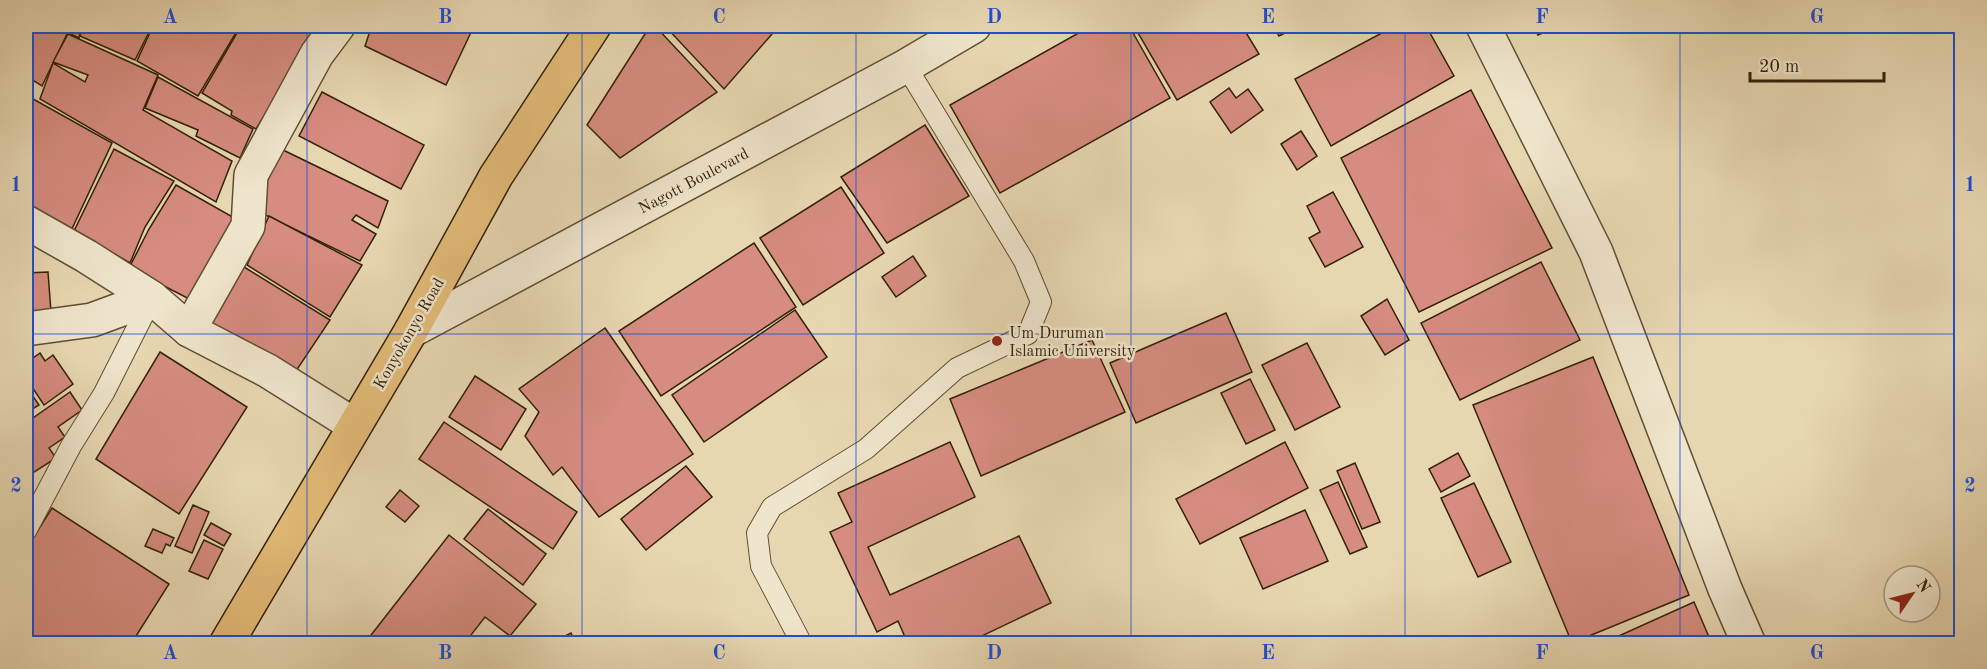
<svg xmlns="http://www.w3.org/2000/svg" width="1987" height="669" font-family="'Old Standard TT',serif">
	<rect width="100%" height="100%" fill="#e7d7b1"/>
	<filter id="stains"><feTurbulence type="fractalNoise" baseFrequency=".00333" numOctaves="4"/><feColorMatrix values="0 0 0 0 .2 0 0 0 0 .09 0 0 0 0 .02 0 0 0 .5 -.17"/></filter>
	<radialGradient id="worn" r=".72"><stop offset=".6" stop-color="#630" stop-opacity="0"/><stop offset="1" stop-color="#630" stop-opacity=".3"/></radialGradient>
	<!-- building -->
	<g fill="#d68c80" stroke="#332108" stroke-width="1.5">
		<polygon points="26,26 51,26 67,34 42,86 26,76"/>
		<polygon points="54,26 81,26 79,38"/>
		<polygon points="83,26 152,26 135,60 80,36"/>
		<polygon points="153,26 240,26 198,96 137,61"/>
		<polygon points="241,26 320,26 256,129 231,115 232,111 202,93"/>
		<polygon points="367,26 474,26 446,85 365,46 370,31 384,31"/>
		<polygon points="650,26 655,26 717,92 620,158 587,125"/>
		<polygon points="665,26 762,26 772,34 724,89"/>
		<polygon points="1091,26 1129,26 1170,98 1000,193 950,105"/>
		<polygon points="1134,26 1242,26 1259,54 1177,100"/>
		<polygon points="1273,26 1299,26 1279,36"/>
		<polygon points="1395,26 1426,26 1454,76 1331,146 1295,79"/>
		<polygon points="1533,26 1557,26 1538,35"/>
		<polygon points="68,34 158,75 143,110 232,161 216,202 40,99 53,63 85,82 88,75 53,62"/>
		<polygon points="158,77 253,129 240,158 196,136 198,130 145,108"/>
		<polygon points="1229,88 1236,98 1248,89 1263,110 1231,133 1210,102"/>
		<polygon points="1471,90 1552,248 1419,312 1341,158"/>
		<polygon points="322,92 424,145 401,189 299,136"/>
		<polygon points="26,95 112,143 70,233 26,217"/>
		<polygon points="925,125 969,196 887,243 841,177"/>
		<polygon points="1301,131 1317,156 1297,170 1281,144"/>
		<polygon points="114,149 174,181 145,227 130,263 74,231"/>
		<polygon points="281,149 388,201 378,228 356,215 352,220 376,234 360,261 255,210"/>
		<polygon points="176,185 238,220 197,303 129,268 149,229"/>
		<polygon points="841,187 884,253 803,305 760,238"/>
		<polygon points="1333,192 1363,247 1325,267 1309,238 1320,232 1307,206"/>
		<polygon points="269,216 362,265 330,317 247,265"/>
		<polygon points="754,243 796,307 661,396 619,331"/>
		<polygon points="913,256 926,276 896,297 882,277"/>
		<polygon points="236,262 330,320 294,374 205,322"/>
		<polygon points="1541,262 1580,340 1460,400 1421,323"/>
		<polygon points="48,272 51,312 26,313 26,273"/>
		<polygon points="1387,299 1409,340 1385,355 1361,316"/>
		<polygon points="795,310 827,357 704,442 672,395"/>
		<polygon points="1226,313 1252,372 1136,423 1110,363"/>
		<polygon points="605,328 693,454 599,517 562,467 553,475 525,436 539,412 519,389"/>
		<polygon points="1092,340 1125,412 981,476 950,399"/>
		<polygon points="1307,343 1340,407 1295,430 1262,365"/>
		<polygon points="160,352 247,407 179,514 96,459"/>
		<polygon points="40,353 45,361 53,355 73,384 44,405 26,378 26,363"/>
		<polygon points="1593,357 1689,595 1572,643 1473,405"/>
		<polygon points="475,376 526,409 501,450 449,417"/>
		<polygon points="1250,379 1275,430 1246,444 1221,393"/>
		<polygon points="26,386 39,405 26,413"/>
		<polygon points="70,392 82,410 58,427 65,437 49,448 56,458 28,476 26,472 26,423"/>
		<polygon points="444,422 577,512 553,549 419,459"/>
		<polygon points="950,442 975,497 868,547 890,595 1019,536 1051,603 965,644 908,644 898,621 877,632 830,532 852,522 838,493"/>
		<polygon points="1285,442 1308,488 1200,544 1176,499"/>
		<polygon points="1458,453 1470,476 1441,492 1429,469"/>
		<polygon points="1355,463 1380,522 1362,529 1337,471"/>
		<polygon points="686,466 712,497 646,550 621,519"/>
		<polygon points="1338,482 1367,547 1350,554 1320,490"/>
		<polygon points="1474,483 1511,562 1478,577 1441,498"/>
		<polygon points="400,490 419,506 405,522 386,507"/>
		<polygon points="193,505 209,512 192,553 175,546"/>
		<polygon points="52,508 169,584 131,644 26,644 26,549"/>
		<polygon points="488,509 546,554 523,585 464,539"/>
		<polygon points="1305,510 1328,561 1263,589 1240,538"/>
		<polygon points="211,523 231,534 224,546 204,535"/>
		<polygon points="153,529 174,538 170,546 166,544 162,553 145,546"/>
		<polygon points="449,535 536,604 510,636 485,617 464,644 374,644 368,639"/>
		<polygon points="204,540 223,549 208,579 189,571"/>
		<polygon points="1694,602 1712,644 1601,644"/>
		<polygon points="571,633 576,644 549,644"/>
	</g>
	<g fill="none" stroke-linecap="round" stroke-linejoin="round">
		<defs>
			<g id="service">
				<polyline points="26,531 71,446 104,393 152,298"/>
				<polyline points="802,644 761,566 757,533 772,507 866,449 957,368 1028,334 1041,302 1024,261 906,66"/>
			</g>
			<g id="minor">
				<polyline points="1483,26 1596,252 1725,589 1749,644"/>
				<polyline points="26,222 86,256 152,298 189,330 268,371 354,425"/>
				<polyline points="26,329 92,320 152,298"/>
				<polyline points="189,330 248,226 251,175 317,54 338,26"/>
			</g>
			<polyline id="tertiary" points="411,331 906,66 974,26"/>
			<polyline id="primary" points="226,644 411,331 496,176 594,26"/>
		</defs>
		<!-- service casing -->
		<use href="#service" stroke="#604e32" stroke-width="22"/>
		<!-- minor casing -->
		<use href="#minor" stroke="#604e32" stroke-width="36"/>
		<!-- tertiary casing -->
		<use href="#tertiary" stroke="#604e32" stroke-width="36"/>
		<!-- primary casing -->
		<use href="#primary" stroke="#332108" stroke-width="36"/>
		<!-- service -->
		<use href="#service" stroke="#efe5cc" stroke-width="20"/>
		<!-- minor -->
		<use href="#minor" stroke="#efe5cc" stroke-width="33"/>
		<!-- tertiary -->
		<use href="#tertiary" stroke="#efe5cc" stroke-width="33"/>
		<!-- primary -->
		<use href="#primary" stroke="#e4bc78" stroke-width="33"/>
	</g>
	<!-- grid -->
	<path fill="none" stroke="#1d4ed8" stroke-width="1.5" stroke-opacity="0.55" d="M307,26v618M582,26v618M856,26v618M1131,26v618M1405,26v618M1680,26v618M26,334h1936"/>
	<!-- markers -->
	<circle fill="#8f2418" stroke="#efe5cc" stroke-width="2" cx="997" cy="341" r="6"/>
	<g text-anchor="middle" stroke-width="5" stroke-linejoin="round" paint-order="stroke">
		<!-- street labels -->
		<g font-size="16" fill="#332108" stroke="#efe5cc">
			<text transform="translate(693 180) rotate(-28)" y="6">Nagott Boulevard</text>
			<text transform="translate(408 333) rotate(-60)" y="6">Konyokonyo Road</text>
		</g>
		<!-- poi labels -->
		<g font-size="16" fill="#332108" stroke="#efe5cc" text-anchor="start">
			<text x="1009" y="338">Um Duruman<tspan x="1009" dy="18">Islamic University</tspan></text>
		</g>
	</g>
	<!-- margin -->
	<rect width="1987" height="669" fill="none" stroke="#e7d7b1" stroke-width="66"/>
	<!-- north arrow -->
	<g transform="translate(1912 594) rotate(55)"><circle r="28" fill="#efe5cc" stroke="#a4977e" stroke-width="1.5"/>
	<path d="M0-4.5L10 22L0 15L-10 22Z" fill="#8f2418"/>
	<text y="-9" font-size="16" font-weight="bold" text-anchor="middle" fill="#332108">N</text>
	</g>
	<!-- scale -->
	<path d="M1750 72v9h134v-9" fill="none" stroke="#332108" stroke-width="3"/>
	<text x="1759" y="72" font-size="18" fill="#332108" stroke="#efe5cc" stroke-width="4.5" paint-order="stroke">20 m</text>
	<rect x="33" y="33" width="1921" height="603" fill="none" stroke="#1d4ed8" stroke-width="2"/>
	<g font-size="20" text-anchor="middle" font-weight="bold" fill="#1d4ed8">
		<text x="170" y="23">A</text>
		<text x="445" y="23">B</text>
		<text x="719" y="23">C</text>
		<text x="994" y="23">D</text>
		<text x="1268" y="23">E</text>
		<text x="1542" y="23">F</text>
		<text x="1817" y="23">G</text>
		<text x="16" y="191">1</text>
		<text x="1970" y="191">1</text>
		<text x="16" y="492">2</text>
		<text x="1970" y="492">2</text>
		<text x="170" y="659">A</text>
		<text x="445" y="659">B</text>
		<text x="719" y="659">C</text>
		<text x="994" y="659">D</text>
		<text x="1268" y="659">E</text>
		<text x="1542" y="659">F</text>
		<text x="1817" y="659">G</text>
	</g>
	<rect width="100%" height="100%" filter="url(#stains)"/>
	<rect width="100%" height="100%" fill="url(#worn)"/>
</svg>
